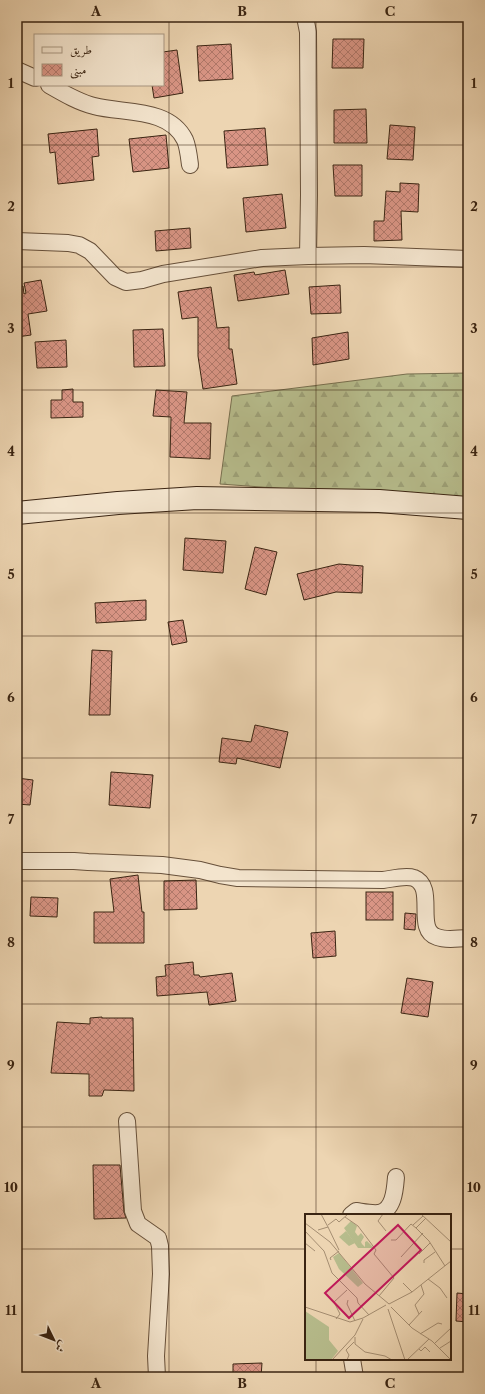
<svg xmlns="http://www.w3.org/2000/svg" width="485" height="1394" font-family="'Libre Caslon Text',Amiri,serif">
	<defs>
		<pattern id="forest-firs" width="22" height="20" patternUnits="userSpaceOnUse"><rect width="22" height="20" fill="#b7bd8d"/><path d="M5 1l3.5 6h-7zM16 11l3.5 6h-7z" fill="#9ea279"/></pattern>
		<pattern id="building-cross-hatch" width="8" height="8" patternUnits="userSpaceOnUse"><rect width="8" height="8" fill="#d99585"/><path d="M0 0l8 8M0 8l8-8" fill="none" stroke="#b1796b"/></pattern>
	</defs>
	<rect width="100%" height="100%" fill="#edd5b2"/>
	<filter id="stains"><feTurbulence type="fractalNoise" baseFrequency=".005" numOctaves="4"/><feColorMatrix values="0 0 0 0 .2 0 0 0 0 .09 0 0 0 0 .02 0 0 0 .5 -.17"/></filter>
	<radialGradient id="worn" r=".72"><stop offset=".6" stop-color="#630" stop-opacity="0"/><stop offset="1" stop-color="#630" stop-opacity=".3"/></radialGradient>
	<!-- forest -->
	<polygon fill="url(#forest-firs)" stroke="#787050" points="468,373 468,502 220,484 232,396 407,374"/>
	<!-- building -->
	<g fill="url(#building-cross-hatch)" stroke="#3a2412">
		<polygon points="333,39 364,39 363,68 332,68"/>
		<polygon points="231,44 233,79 199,81 197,46"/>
		<polygon points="177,50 183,93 154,98 152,85 163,85 163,52"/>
		<polygon points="366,109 367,143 334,143 334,110"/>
		<polygon points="390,125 415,127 413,160 387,159"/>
		<polygon points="265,128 268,165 227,168 224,131"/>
		<polygon points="97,129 99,156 92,157 94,180 58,184 55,152 50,153 48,134"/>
		<polygon points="166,135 169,168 133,172 129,139"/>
		<polygon points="333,165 362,165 362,196 335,196"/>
		<polygon points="400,183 419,184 418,212 401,211 402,240 374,241 374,221 384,221 386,191 400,192"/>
		<polygon points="282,194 286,228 246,232 243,198"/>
		<polygon points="190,228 191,248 156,251 155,231"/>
		<polygon points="285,270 289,294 238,301 234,275 254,272 255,275"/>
		<polygon points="41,280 47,311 28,314 31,335 17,337 17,287 23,286 24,294 26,293 24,283"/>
		<polygon points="340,285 341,313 311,314 309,287"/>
		<polygon points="211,287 217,328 229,327 229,349 232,349 237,384 203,389 198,356 198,317 182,319 178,292"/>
		<polygon points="163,329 165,366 134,367 133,330"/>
		<polygon points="348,332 349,359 313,365 312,338"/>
		<polygon points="66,340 67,367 37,368 35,342"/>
		<polygon points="73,389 73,402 83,402 83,417 51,418 51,400 62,400 62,390"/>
		<polygon points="156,390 187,392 184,423 211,423 210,459 170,457 171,417 153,416"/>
		<polygon points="185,538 226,541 223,573 183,570"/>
		<polygon points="255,547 277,552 266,595 245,589"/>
		<polygon points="339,564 363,566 362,593 336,592 304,600 297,574"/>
		<polygon points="146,600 146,620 96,623 95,603"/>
		<polygon points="183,620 187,642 172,645 168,622"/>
		<polygon points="92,650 112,651 110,715 89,715"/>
		<polygon points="255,725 288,732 280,768 237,758 236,764 219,762 222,738 251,742"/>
		<polygon points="111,772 153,775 150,808 109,805"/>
		<polygon points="17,778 33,780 30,805 17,804"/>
		<polygon points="138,875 142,912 144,912 144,943 94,943 94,912 114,912 110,879"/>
		<polygon points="196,880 197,909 164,910 164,881"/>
		<rect x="366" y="892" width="27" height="28"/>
		<polygon points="31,897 58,898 57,917 30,916"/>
		<polygon points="405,913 416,914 415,930 404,929"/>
		<polygon points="335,931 336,956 313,958 311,933"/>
		<polygon points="193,962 194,975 199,975 200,977 232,973 236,1001 209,1005 207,992 157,996 156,977 166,976 165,965"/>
		<polygon points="407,978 433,982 428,1017 401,1013"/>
		<polygon points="102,1017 102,1018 133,1018 134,1091 104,1090 102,1096 89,1096 89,1074 51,1073 57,1022 90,1024 90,1018"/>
		<polygon points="93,1165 120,1165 124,1212 126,1218 94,1219"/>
		<polygon points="457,1293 468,1294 468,1322 456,1321"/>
		<polygon points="262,1363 261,1377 233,1377 233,1364"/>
	</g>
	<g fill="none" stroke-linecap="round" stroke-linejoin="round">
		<defs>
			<g id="street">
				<polyline points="305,17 308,32 309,195 308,256"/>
				<polyline points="17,70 35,78"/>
				<path d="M49,85c14,8 29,17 45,21 29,8 75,1 91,34 3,7 4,17 5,25"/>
				<polyline points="17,241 68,243 79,245 90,251 115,277 126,282 142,280 163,274 262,258 308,256 364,255 468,259"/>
				<path d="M17,861h57l14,1 74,3 38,5 20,5 18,3 145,2c9,-1 22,-5 31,-2 23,9 0,52 23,59 10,4 21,1 31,1"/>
				<polyline points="127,1121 133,1211 138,1224 158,1238 160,1246 161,1274 156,1356 157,1377"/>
				<path d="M351,1215l5,-4c7,1 16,3 23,2 15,-3 16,-24 17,-36"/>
				<polyline points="352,1359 355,1377"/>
			</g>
			<polyline id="secondary" points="17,513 118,503 197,498 379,501 468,508"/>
		</defs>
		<!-- street casing -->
		<use href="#street" stroke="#67503a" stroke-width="18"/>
		<!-- secondary casing -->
		<use href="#secondary" stroke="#3a2412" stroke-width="24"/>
		<!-- street -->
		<use href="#street" stroke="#f3e4cd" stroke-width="16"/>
		<!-- secondary -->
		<use href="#secondary" stroke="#f3e4cd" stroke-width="22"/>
	</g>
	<!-- grid -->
	<path fill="none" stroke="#3a2412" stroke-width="1" stroke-opacity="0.55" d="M169,17v1360M316,17v1198M17,145h451M17,267h451M17,390h451M17,513h451M17,636h451M17,758h451M17,881h451M17,1004h451M17,1127h451M17,1249h289M450,1249h18M316,1359v18"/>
	<!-- overview -->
	<g transform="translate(305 1214)">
		<rect width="146" height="146" fill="#edd5b2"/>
		<path d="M46,7l6,5 -2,6 3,4 3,-3 3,4 -3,5 1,2 3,3v-5l2,-1 7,7h-16l-14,-20zM34,39l24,30 -5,4 -19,-18 -6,-12z" fill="#b7bd8d"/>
		<path d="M0,97l24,16v13l9,11 -7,9h-26z" fill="#b7bd8d"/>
		<path d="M41,17l9,12 -6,3 -10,-9z" fill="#b7bd8d"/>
		<path fill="none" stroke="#a58e72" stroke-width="1" d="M78,0l-5,7 8,10M116,0l30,28M40,3l13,9 18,24 -2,4 20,24 -15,18M121,4l-10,10 13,13 16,25M0,9l25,19 35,42 24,20M23,11l8,-6 3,3 9,-8M108,11l10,-9M23,13l11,23M13,16l10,-3 -7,-13M0,17l19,20 8,22 25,25 1,5 11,12M86,26h5l15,-16 5,4M0,29l10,8M114,40l11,-11M96,43l22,-24M26,46l-1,-2 9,-7M119,49v-3l11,-8M123,65l12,9 7,10M98,69l9,9M43,86l-1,4 8,17M84,90l23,-12 39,-31M0,93l45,15 13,-4 23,-13M86,93l21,21 20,13 19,19M83,95l17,51M114,100l-4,-9 9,-11 -3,-9M31,105l4,-5 -6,-12 13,-12M104,111l13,-14M115,120l18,-11 4,1M50,123v7l10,8 20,4 7,4M130,129l16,-15M135,134l11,-7M114,135l2,2 4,-4 5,5M27,146l23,-25 8,-16M42,146l2,-5 -3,-5 8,-8M102,146l22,-21"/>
		<path fill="#c2185b" fill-opacity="0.15" stroke="#c2185b" stroke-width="2" d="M93,11l23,25 -72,68 -24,-25z"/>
		<rect width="146" height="146" fill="none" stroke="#3a2412" stroke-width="2"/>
	</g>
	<!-- margin -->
	<rect width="485" height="1394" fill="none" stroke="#edd5b2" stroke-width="44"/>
	<!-- legend -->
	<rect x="34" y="34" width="130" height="52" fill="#f3e4cd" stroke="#a99782"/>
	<rect x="42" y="47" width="20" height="6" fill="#f3e4cd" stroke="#a99782"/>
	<text x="70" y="54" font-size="12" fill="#3a2412">طريق</text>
	<rect x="42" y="64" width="20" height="12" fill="url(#building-cross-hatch)" stroke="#a99782"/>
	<text x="70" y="74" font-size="12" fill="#3a2412">مبنى</text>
	<!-- north arrow -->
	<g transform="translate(54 1340) rotate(133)" stroke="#f3e4cd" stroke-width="3" paint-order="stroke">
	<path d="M0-3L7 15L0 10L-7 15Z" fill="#3a2412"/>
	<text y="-6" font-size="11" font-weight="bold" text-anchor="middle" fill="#3a2412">ش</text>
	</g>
	<rect x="22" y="22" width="441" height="1350" fill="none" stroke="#3a2412" stroke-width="1.5"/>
	<g font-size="13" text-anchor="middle" font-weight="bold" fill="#3a2412">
		<text x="96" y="16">A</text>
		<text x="242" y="16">B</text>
		<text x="390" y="16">C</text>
		<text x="11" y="88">1</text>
		<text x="474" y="88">1</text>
		<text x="11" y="211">2</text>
		<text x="474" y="211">2</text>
		<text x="11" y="333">3</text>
		<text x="474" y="333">3</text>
		<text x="11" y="456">4</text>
		<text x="474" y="456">4</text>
		<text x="11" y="579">5</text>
		<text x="474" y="579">5</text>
		<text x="11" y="702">6</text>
		<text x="474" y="702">6</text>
		<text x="11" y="824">7</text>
		<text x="474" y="824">7</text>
		<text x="11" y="947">8</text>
		<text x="474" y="947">8</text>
		<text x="11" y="1070">9</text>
		<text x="474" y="1070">9</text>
		<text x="11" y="1192">10</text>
		<text x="474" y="1192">10</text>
		<text x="11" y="1315">11</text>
		<text x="474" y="1315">11</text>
		<text x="96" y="1388">A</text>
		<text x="242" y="1388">B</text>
		<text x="390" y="1388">C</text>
	</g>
	<rect width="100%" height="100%" filter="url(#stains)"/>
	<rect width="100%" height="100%" fill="url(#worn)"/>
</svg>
